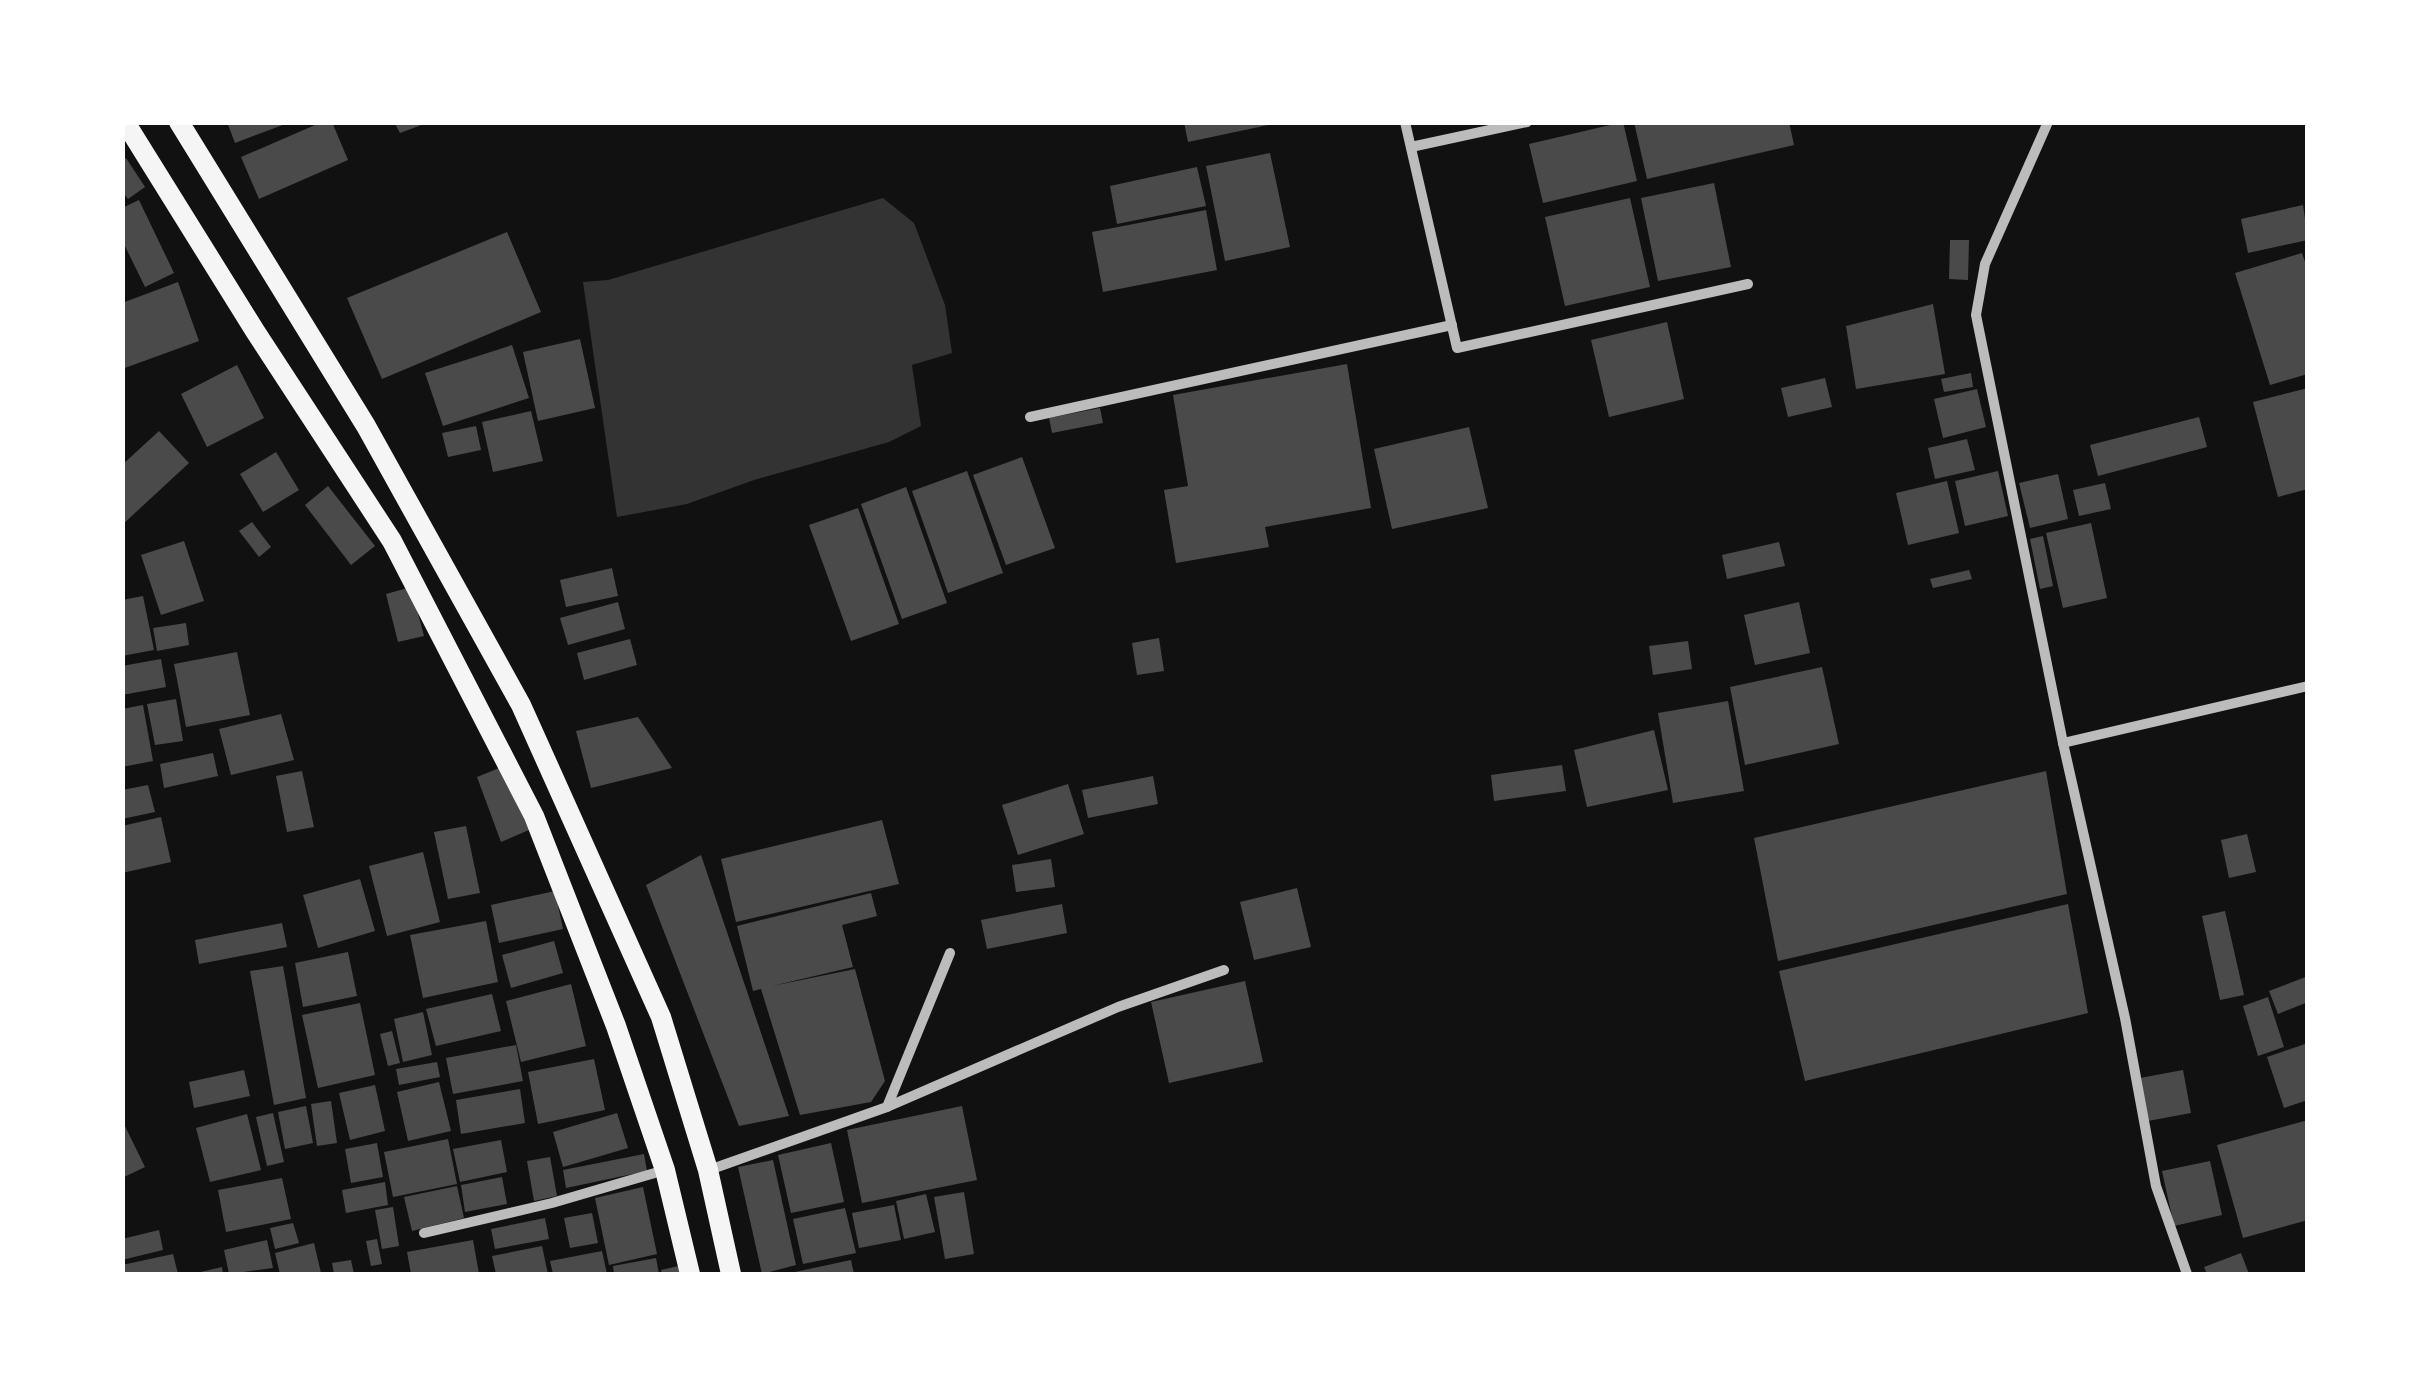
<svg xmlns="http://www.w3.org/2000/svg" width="2430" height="1397" font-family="Jost,sans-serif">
	<rect width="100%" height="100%" fill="#111"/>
	<!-- water -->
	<polygon fill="#333" points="883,198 914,223 945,305 952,353 912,365 921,426 889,442 754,480 687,504 617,517 583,282 608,280"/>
	<!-- building -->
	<g fill="#4a4a4a">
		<polygon points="227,122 288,122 288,123 235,143"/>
		<polygon points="322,122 332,122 348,160 259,199 241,157"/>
		<polygon points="394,122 427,122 427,123 400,133"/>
		<polygon points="1184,122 1273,122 1273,124 1188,142"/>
		<polygon points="1623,122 1637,181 1543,203 1529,144"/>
		<polygon points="1634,122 1789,122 1794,145 1647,179"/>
		<polygon points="1270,153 1290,247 1225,261 1206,166"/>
		<polygon points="126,158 145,187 128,199 122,191 122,160"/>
		<polygon points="1197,167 1206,206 1117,224 1110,186"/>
		<polygon points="1714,183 1731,267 1658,281 1641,198"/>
		<polygon points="1630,198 1650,287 1565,306 1545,217"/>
		<polygon points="139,200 174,273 145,287 122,240 122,208"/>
		<polygon points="2303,205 2308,240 2248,253 2241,219"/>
		<polygon points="1206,210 1217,270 1103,292 1092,232"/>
		<polygon points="507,232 541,312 382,379 347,298"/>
		<polygon points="1950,240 1969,240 1968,280 1949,279"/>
		<polygon points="2302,253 2308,271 2308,374 2270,385 2235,273"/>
		<polygon points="178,282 199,341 122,369 122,303"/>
		<polygon points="1933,304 1945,374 1856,389 1846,326"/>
		<polygon points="1667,322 1684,399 1609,417 1591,340"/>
		<polygon points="580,339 595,408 538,421 523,352"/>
		<polygon points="512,345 529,398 443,426 425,373"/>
		<polygon points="1347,364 1371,508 1265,527 1269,547 1176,563 1164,490 1188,486 1173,395"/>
		<polygon points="237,365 264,418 207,447 181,394"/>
		<polygon points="1971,373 1973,387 1944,392 1941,379"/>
		<polygon points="1825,378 1832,407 1788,417 1781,388"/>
		<polygon points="2308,388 2308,489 2278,497 2253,402"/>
		<polygon points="1977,389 1986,427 1943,438 1934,399"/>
		<polygon points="1100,408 1103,423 1052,433 1049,418"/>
		<polygon points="531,411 543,461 493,472 482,422"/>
		<polygon points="2199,417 2207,447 2098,476 2090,445"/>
		<polygon points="476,426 481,450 448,457 442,433"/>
		<polygon points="1469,427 1488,508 1392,529 1374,449"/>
		<polygon points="159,431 189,463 122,525 122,465"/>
		<polygon points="1967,439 1975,470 1935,479 1928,448"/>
		<polygon points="276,452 299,490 263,512 240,474"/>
		<polygon points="1022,457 1055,548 1006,565 973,475"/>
		<polygon points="967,471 1003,573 948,593 912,491"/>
		<polygon points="1998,471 2008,516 1965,526 1955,481"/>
		<polygon points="2058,474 2068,519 2030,528 2019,483"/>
		<polygon points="1947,481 1959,533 1908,545 1896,493"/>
		<polygon points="2105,483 2111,509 2079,516 2073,490"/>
		<polygon points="328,486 375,546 351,565 305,505"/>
		<polygon points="906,487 947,603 902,619 861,504"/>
		<polygon points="858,508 899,624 851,641 809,525"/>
		<polygon points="252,522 271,547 259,557 239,531"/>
		<polygon points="2091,523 2107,598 2063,608 2046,533"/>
		<polygon points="2043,536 2053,586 2040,589 2030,539"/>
		<polygon points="184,541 204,601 161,615 141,555"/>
		<polygon points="1779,542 1785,566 1727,579 1722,555"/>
		<polygon points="612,568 618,596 566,607 560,580"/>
		<polygon points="1969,570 1972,579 1933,588 1930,579"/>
		<polygon points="411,587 424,636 398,642 386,594"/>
		<polygon points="143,596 154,650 122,656 122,600"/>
		<polygon points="618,602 625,629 568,645 560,618"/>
		<polygon points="1799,602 1810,653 1755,665 1744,615"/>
		<polygon points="186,623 189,645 157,651 153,628"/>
		<polygon points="1159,638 1164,671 1137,675 1132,643"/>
		<polygon points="630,639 637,665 584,680 577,653"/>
		<polygon points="1688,641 1692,669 1653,675 1649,646"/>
		<polygon points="237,652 250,715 186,727 174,664"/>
		<polygon points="161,659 166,687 122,695 122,666"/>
		<polygon points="1822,667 1839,744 1745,765 1730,687"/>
		<polygon points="176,699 183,741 155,745 147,704"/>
		<polygon points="1728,701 1744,791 1673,803 1658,713"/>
		<polygon points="143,705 153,761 122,767 122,709"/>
		<polygon points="281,714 294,760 231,775 219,729"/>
		<polygon points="638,717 672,768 591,788 576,731"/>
		<polygon points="1654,730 1668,790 1587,807 1574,750"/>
		<polygon points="213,753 218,776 164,788 160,764"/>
		<polygon points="1562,765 1566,791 1494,801 1491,775"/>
		<polygon points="504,766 529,830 501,842 477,777"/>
		<polygon points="302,771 314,827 287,832 276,776"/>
		<polygon points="2046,771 2067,894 1778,961 1754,838"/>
		<polygon points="1153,776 1158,804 1088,818 1082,790"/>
		<polygon points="1068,784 1084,834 1018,855 1002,805"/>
		<polygon points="148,785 155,812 122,819 122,790"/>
		<polygon points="161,817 171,862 122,873 122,826"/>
		<polygon points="882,820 899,884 736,922 721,859"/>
		<polygon points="466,826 480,893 448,899 434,832"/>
		<polygon points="2247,834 2256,872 2229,878 2221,840"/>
		<polygon points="423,852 440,922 387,936 369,866"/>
		<polygon points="701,855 789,1116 739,1126 646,885"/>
		<polygon points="1051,859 1055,887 1016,892 1012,865"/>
		<polygon points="360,879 375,931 318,948 303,895"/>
		<polygon points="1297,888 1311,947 1254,960 1240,902"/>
		<polygon points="555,891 563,929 499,943 491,905"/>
		<polygon points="871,893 877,916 842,925 853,967 772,986 855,969 885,1081 871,1102 800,1115 761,989 753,991 737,926"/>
		<polygon points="1062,904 1067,933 987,949 981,920"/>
		<polygon points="2068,904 2088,1013 1805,1081 1779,971"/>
		<polygon points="2225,911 2244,995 2220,1000 2202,916"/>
		<polygon points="486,921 498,982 423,998 410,935"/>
		<polygon points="282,923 287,947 199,964 195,940"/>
		<polygon points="554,941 563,973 511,988 502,955"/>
		<polygon points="348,952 357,996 303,1007 295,963"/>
		<polygon points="283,966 306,1098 274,1105 250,971"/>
		<polygon points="2308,976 2308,1002 2278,1014 2269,991"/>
		<polygon points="1245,981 1263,1062 1169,1083 1151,1002"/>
		<polygon points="571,984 586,1046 521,1062 506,1001"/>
		<polygon points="492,994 501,1031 436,1046 426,1009"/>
		<polygon points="2268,997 2284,1047 2258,1056 2243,1006"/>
		<polygon points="360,1003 375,1075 318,1088 302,1015"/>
		<polygon points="423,1012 432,1055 403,1062 394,1019"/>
		<polygon points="392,1031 400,1063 388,1066 380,1034"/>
		<polygon points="2308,1043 2308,1100 2284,1108 2267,1057"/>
		<polygon points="516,1045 523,1081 453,1094 446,1058"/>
		<polygon points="594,1059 605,1110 538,1124 528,1072"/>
		<polygon points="437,1062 440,1077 399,1085 396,1069"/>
		<polygon points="244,1070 250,1096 194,1108 189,1082"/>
		<polygon points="2183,1070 2191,1113 2148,1121 2140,1078"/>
		<polygon points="439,1082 451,1131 408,1141 397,1092"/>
		<polygon points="375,1085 385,1131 350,1140 339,1093"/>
		<polygon points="520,1089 525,1123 461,1134 456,1100"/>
		<polygon points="331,1101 337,1143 317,1146 311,1104"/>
		<polygon points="306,1106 313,1143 285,1149 278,1112"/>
		<polygon points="962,1106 977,1180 862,1203 847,1130"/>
		<polygon points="273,1113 284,1162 267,1166 256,1117"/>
		<polygon points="617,1113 628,1148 563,1167 553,1132"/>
		<polygon points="247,1114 261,1170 210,1182 196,1128"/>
		<polygon points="122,1120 145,1167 122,1178"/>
		<polygon points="2308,1120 2308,1220 2243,1238 2217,1145"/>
		<polygon points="448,1139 457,1184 393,1197 384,1152"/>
		<polygon points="501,1140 507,1172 460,1182 453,1149"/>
		<polygon points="377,1143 383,1177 351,1183 345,1149"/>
		<polygon points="831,1143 844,1202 791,1213 778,1155"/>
		<polygon points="644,1154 647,1171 566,1188 563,1170"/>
		<polygon points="550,1157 557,1196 534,1201 527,1161"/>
		<polygon points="773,1160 796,1265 762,1274 738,1167"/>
		<polygon points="2210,1161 2222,1215 2174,1226 2162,1171"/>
		<polygon points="502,1177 507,1204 465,1212 461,1185"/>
		<polygon points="282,1178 291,1219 226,1232 218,1190"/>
		<polygon points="385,1182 388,1205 346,1213 342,1190"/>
		<polygon points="457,1186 464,1218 412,1231 404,1197"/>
		<polygon points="643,1187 657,1254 609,1265 595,1198"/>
		<polygon points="964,1192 974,1254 945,1259 934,1197"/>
		<polygon points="926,1194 935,1232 904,1239 896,1201"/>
		<polygon points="894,1205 901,1240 859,1248 852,1213"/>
		<polygon points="393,1207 399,1246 382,1249 375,1210"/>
		<polygon points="845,1208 856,1253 803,1264 793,1219"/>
		<polygon points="592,1213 598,1243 570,1248 564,1218"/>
		<polygon points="545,1218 549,1239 495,1249 491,1229"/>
		<polygon points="293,1223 299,1243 275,1249 270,1228"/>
		<polygon points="159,1230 163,1250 122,1260 122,1239"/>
		<polygon points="377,1239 382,1264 371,1266 366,1241"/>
		<polygon points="267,1240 273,1268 229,1274 224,1250"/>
		<polygon points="473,1240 479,1274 411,1274 407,1252"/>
		<polygon points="314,1243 321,1273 280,1274 275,1253"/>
		<polygon points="542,1246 548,1274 496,1274 492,1256"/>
		<polygon points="602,1251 607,1274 553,1274 550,1261"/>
		<polygon points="2241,1253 2249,1274 2207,1274 2204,1267"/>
		<polygon points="173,1254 178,1274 122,1274 122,1265"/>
		<polygon points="656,1258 659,1274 614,1274 613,1266"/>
		<polygon points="351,1260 354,1274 334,1274 332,1263"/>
		<polygon points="851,1260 854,1274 790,1274 790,1273"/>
		<polygon points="683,1265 685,1274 662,1274 661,1270"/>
		<polygon points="222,1267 223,1274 196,1274 196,1273"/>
	</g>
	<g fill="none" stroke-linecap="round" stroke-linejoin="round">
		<!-- minor -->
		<g stroke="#bcbcbc" stroke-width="10">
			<polyline points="1405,122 1457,348 1748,284"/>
			<polyline points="2048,122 1985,264 1976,315 2063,743 2125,1018 2156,1186 2187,1274"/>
			<polyline points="1411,147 1527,122"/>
			<polyline points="1030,417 1452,325"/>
			<polyline points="2063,743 2308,686"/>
			<polyline points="887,1107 1118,1007 1224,970"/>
			<polyline points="709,1170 887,1107 950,953"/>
			<polyline points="424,1233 552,1203 665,1170"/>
		</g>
		<!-- secondary -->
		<g stroke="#f5f5f5" stroke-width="20">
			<polyline points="125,122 255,331 392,541 534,816 616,1026 665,1170 690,1274"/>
			<polyline points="179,122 366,426 521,705 661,1017 708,1170 731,1274"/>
		</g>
	</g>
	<!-- border -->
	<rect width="2430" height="1397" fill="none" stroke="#ffffff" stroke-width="250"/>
</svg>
